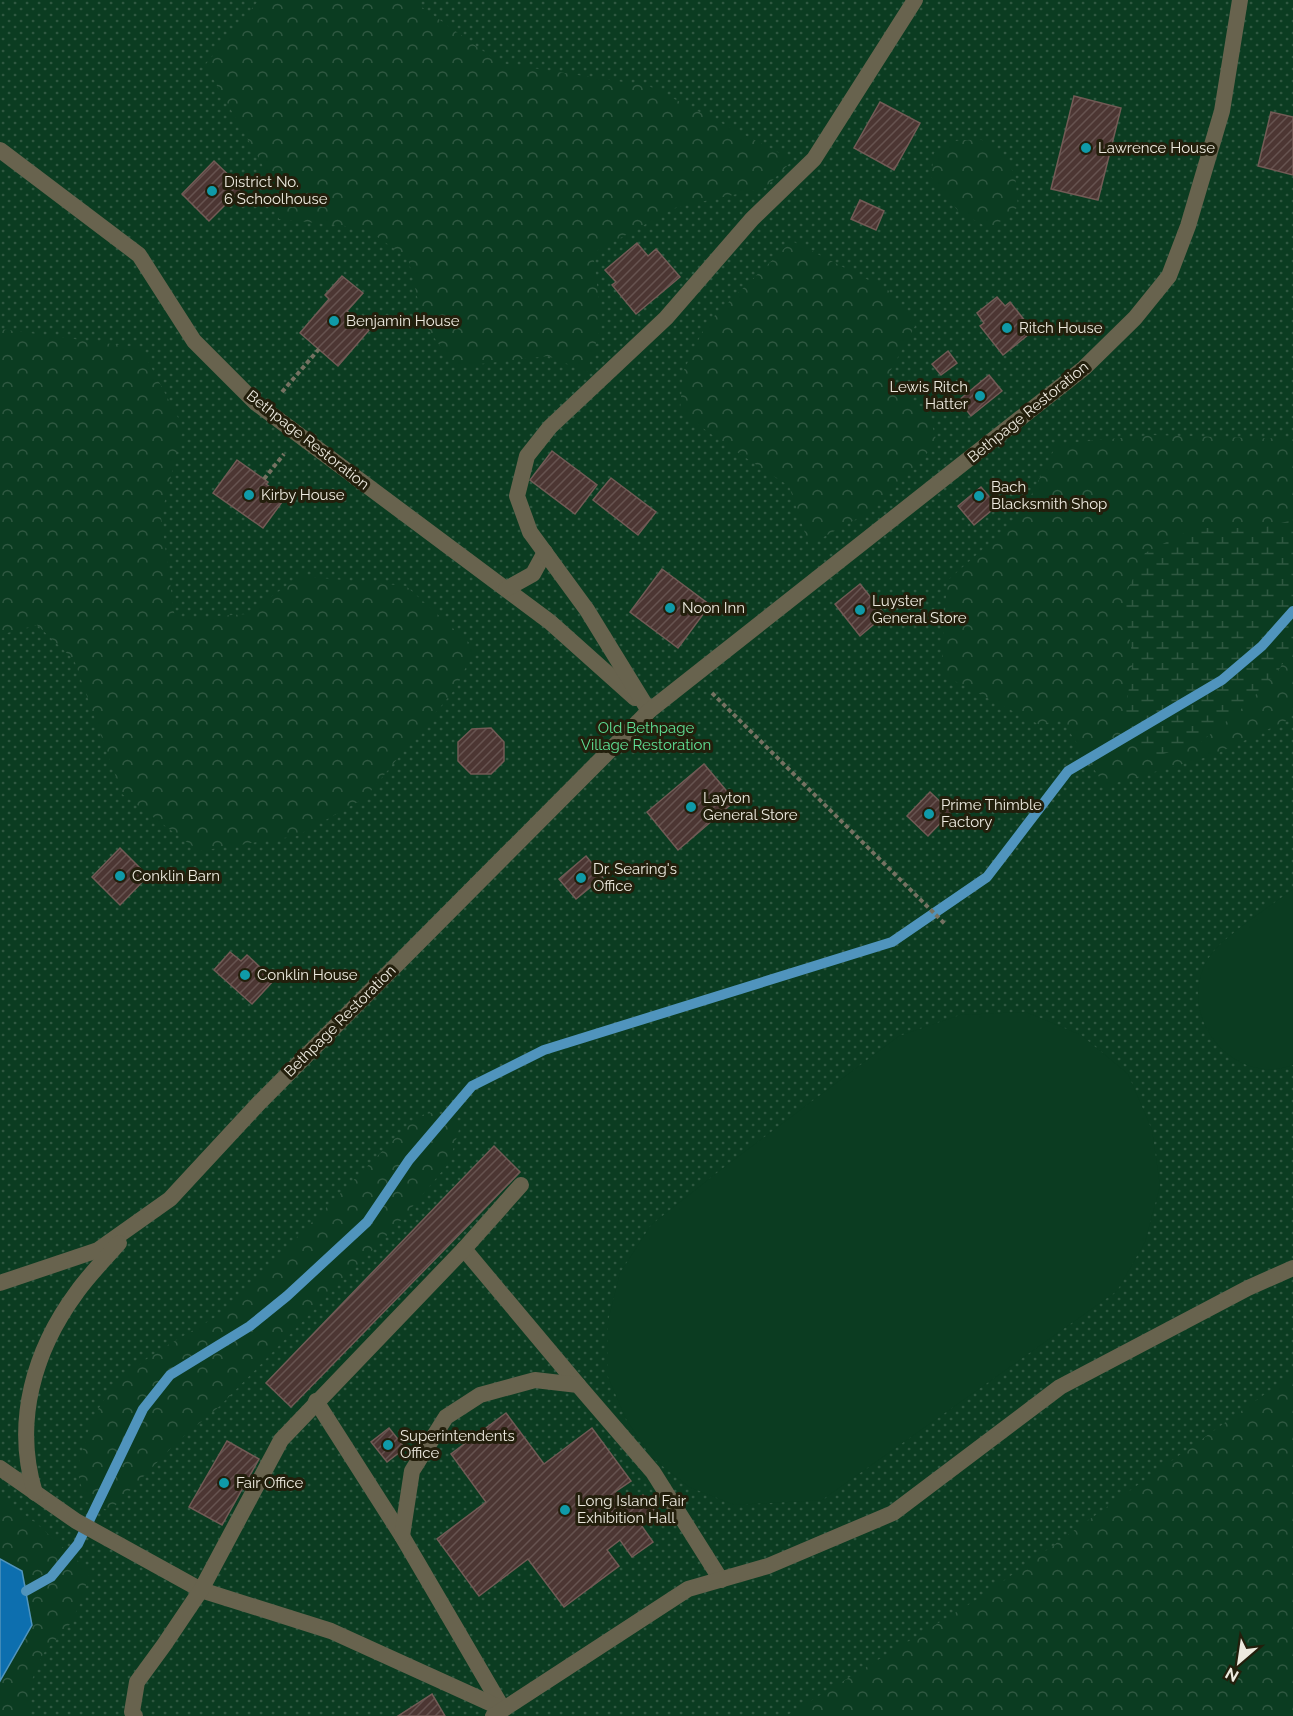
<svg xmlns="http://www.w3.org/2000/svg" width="1293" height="1716" font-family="Raleway,sans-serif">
	<defs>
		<pattern id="green-dots" width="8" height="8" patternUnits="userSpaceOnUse" patternTransform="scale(1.5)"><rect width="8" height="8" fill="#0b3c21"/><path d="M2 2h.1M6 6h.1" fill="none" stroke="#2f5841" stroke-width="1.8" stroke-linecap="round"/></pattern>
		<pattern id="forest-crowns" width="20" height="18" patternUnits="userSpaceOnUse" patternTransform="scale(1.5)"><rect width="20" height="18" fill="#0b3c21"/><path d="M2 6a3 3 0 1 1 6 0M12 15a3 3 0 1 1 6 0" fill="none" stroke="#2f5841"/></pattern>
		<pattern id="wetland-marsh" width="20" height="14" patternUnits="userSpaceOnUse" patternTransform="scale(1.5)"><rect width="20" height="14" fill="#0b3c21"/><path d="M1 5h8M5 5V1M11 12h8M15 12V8" fill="none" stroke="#2f5841"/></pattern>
		<pattern id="building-hatch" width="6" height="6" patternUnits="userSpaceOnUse" patternTransform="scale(1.5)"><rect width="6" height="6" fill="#4c3633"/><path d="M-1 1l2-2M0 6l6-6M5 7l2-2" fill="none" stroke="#665350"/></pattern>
	</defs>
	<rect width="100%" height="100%" fill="#231f0c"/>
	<!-- green -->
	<polygon fill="url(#green-dots)" points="0,0 1293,0 1293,1474 1004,1716 0,1716"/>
	<!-- forest -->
	<g fill="url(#forest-crowns)">
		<polygon points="259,0 412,0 500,63 649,86 793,160 765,188 677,207 593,253 602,323 587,372 548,356 455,367 423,322 408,258 364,228 279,219 262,164 205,65"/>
		<polygon points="961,140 982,140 1000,154 1015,174 1018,207 991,229 959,212 931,177 934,153 947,143"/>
		<polygon points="792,241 888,290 915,326 887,377 929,414 937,443 871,511 809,545 789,486 723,443 680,411 683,372 706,324"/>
		<polygon points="0,329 141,348 183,427 161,517 175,619 247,614 300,576 406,586 475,648 456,688 365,798 297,836 199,851 122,794 74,660 37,625 0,635"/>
		<polygon points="1152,435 1293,439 1293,708 1286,721 1214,755 1105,786 1061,719 1040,725 941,674 947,581 1021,515 1057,444"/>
		<path d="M436,1112l25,11 -12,40 -52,62 -177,181 -43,36 -67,69 -24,-9c-2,-10 -8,-22 -8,-32 0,-8 5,-19 7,-27 17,-71 82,-95 137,-130l195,-197z"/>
		<polygon points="1293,1374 1293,1716 786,1716 981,1597"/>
		<polygon points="0,1497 36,1523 90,1572 80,1604 70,1624 43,1654 31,1682 29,1716 0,1716 0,1681 32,1625 22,1571 0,1559"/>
	</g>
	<!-- wetland -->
	<polygon fill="url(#wetland-marsh)" points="1293,520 1293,649 1277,672 1246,705 1201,742 1157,756 1122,738 1133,659 1123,600 1145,553 1194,528 1261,528"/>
	<!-- pitch -->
	<g fill="#0b3c21">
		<path d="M1293,889v176c-64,23 -120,-54 -83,-109 15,-21 61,-50 83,-67z"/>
		<polygon points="1026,1012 1081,1035 1128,1074 1152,1130 1160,1186 1145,1242 1117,1291 822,1500 735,1505 689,1487 651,1457 626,1419 608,1377 608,1321 620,1273 651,1225 723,1168 899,1036 960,1015"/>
	</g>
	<!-- water -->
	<polygon fill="#0d6faf" stroke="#5094bd" stroke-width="1.5" points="0,1559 22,1571 32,1625 0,1681"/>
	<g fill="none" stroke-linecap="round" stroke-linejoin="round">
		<!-- stream -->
		<polyline stroke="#5094bd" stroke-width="10" points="26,1591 51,1577 78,1544 143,1409 170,1375 250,1326 287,1296 367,1222 409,1160 472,1086 544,1050 892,942 987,877 1068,771 1222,680 1262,646 1293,611"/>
	</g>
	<!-- building -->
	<g fill="url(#building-hatch)" stroke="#725b56" stroke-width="1.5">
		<polygon points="1074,96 1121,108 1098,200 1051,189"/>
		<polygon points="880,102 920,123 894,170 854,148"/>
		<polygon points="1271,112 1293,117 1293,175 1258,166"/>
		<polygon points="214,161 242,188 209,221 182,194"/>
		<polygon points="860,200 884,211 876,230 851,219"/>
		<polygon points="637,243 648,256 656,249 680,277 636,314 612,285 616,282 605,270"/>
		<polygon points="342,276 363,293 347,311 369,330 338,366 300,333 329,299 325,295"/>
		<polygon points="997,297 1005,306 1010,302 1033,331 1003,355 980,326 984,323 977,313"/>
		<polygon points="948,351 957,363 941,375 932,364"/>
		<polygon points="989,375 1002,391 971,416 959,400"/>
		<polygon points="552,451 597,485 575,514 530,480"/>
		<polygon points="237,460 268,482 266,484 285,498 263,528 213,493"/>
		<polygon points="611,478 656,512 638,535 593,500"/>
		<polygon points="981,487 997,506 974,525 958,506"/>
		<polygon points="662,569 710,605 678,648 630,612"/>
		<polygon points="860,584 885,615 860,636 835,604"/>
		<polygon points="491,728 504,742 504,761 491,774 471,774 458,761 458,742 472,729"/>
		<polygon points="704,764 735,801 678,850 647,812"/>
		<polygon points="930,792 951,812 928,836 907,816"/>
		<polygon points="120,848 148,876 120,905 92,877"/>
		<polygon points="586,856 603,877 576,899 559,879"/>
		<polygon points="230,952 241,961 247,955 274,980 252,1004 214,970"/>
		<polygon points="494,1146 520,1172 291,1407 266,1383"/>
		<polygon points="506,1413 544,1464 592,1428 631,1481 615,1492 626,1507 643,1495 657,1514 641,1525 653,1542 632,1557 620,1540 607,1550 619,1566 564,1607 528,1559 479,1596 437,1539 486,1502 451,1454"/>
		<polygon points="389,1428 405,1448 387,1462 371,1442"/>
		<polygon points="227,1441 259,1459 222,1525 189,1507"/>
		<polygon points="432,1694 445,1716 398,1716"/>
	</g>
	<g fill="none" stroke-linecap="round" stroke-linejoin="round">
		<!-- path -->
		<g stroke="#757262" stroke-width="4" stroke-dasharray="4.5 3" stroke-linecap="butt">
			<polyline points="282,392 319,349"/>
			<polyline points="264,479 284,454"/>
			<polyline points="712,693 945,924"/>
		</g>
		<!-- minor -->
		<g stroke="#68634e" stroke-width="16">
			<polyline points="0,150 139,255 194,341 256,403 550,622 635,698"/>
			<polyline points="506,589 533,574 545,552"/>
			<polyline points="649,711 587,610 530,532 517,496 527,456 550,427 666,318 752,219 814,159 915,0"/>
			<polyline points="464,1249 578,1385"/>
			<polyline points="0,1283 98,1250 170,1199 259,1103 649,711 1084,368 1135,318 1169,276 1188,226 1222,111 1240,0"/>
			<polyline points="316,1401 402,1536 503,1709"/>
			<polyline points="0,1468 76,1521 201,1590 331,1631 503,1709"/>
			<path d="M35,1493c-22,-71 -1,-143 42,-201 12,-17 28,-33 42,-49"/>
			<polyline points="402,1536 412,1471 446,1417 480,1395 535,1380 578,1385 653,1472 721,1580"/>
			<polyline points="135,1716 132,1712 137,1682 164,1645 201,1590 281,1440 464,1249 521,1185"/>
			<polyline points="493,1716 688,1589 768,1566 893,1513 1060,1387 1248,1288 1293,1268"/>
		</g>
	</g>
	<!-- markers -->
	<g fill="#0f9aa8" stroke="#231f0c" stroke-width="2">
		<circle cx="1086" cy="148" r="6"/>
		<circle cx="212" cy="191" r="6"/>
		<circle cx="334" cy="321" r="6"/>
		<circle cx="1007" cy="328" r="6"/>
		<circle cx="980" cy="396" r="6"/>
		<circle cx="249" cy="495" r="6"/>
		<circle cx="979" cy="496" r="6"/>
		<circle cx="670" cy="608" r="6"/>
		<circle cx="860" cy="610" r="6"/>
		<circle cx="691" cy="807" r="6"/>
		<circle cx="929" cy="814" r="6"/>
		<circle cx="120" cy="876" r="6"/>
		<circle cx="581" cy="878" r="6"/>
		<circle cx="245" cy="975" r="6"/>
		<circle cx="388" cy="1445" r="6"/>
		<circle cx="224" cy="1483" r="6"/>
		<circle cx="565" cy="1510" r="6"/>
	</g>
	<g text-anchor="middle" stroke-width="6" stroke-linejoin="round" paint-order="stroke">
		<!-- poi labels -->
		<g font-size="15" fill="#edeadf" stroke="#231f0c" text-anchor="start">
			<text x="1098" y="153">Lawrence House</text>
			<text x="224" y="187">District No.<tspan x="224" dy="17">6 Schoolhouse</tspan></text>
			<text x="346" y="326">Benjamin House</text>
			<text x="1019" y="333">Ritch House</text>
			<text x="968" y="392" text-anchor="end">Lewis Ritch<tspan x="968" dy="17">Hatter</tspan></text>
			<text x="991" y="492">Bach<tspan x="991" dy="17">Blacksmith Shop</tspan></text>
			<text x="261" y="500">Kirby House</text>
			<text x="872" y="606">Luyster<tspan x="872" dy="17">General Store</tspan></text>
			<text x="682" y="613">Noon Inn</text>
			<text x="703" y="803">Layton<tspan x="703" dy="17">General Store</tspan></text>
			<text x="941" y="810">Prime Thimble<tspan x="941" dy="17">Factory</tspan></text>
			<text x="593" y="874">Dr. Searing's<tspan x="593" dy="17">Office</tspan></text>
			<text x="132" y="881">Conklin Barn</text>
			<text x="257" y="980">Conklin House</text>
			<text x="400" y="1441">Superintendents<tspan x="400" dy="17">Office</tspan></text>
			<text x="236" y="1488">Fair Office</text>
			<text x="577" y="1506">Long Island Fair<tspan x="577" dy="17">Exhibition Hall</tspan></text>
		</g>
		<!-- street labels -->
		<g font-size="15" fill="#edeadf" stroke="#231f0c">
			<text transform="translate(1028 412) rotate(-39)" y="5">Bethpage Restoration</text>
			<text transform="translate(308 440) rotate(38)" y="5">Bethpage Restoration</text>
			<text transform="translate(340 1021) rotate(-45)" y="5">Bethpage Restoration</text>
		</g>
		<!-- park labels -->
		<g font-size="15" fill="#60e296" stroke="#231f0c">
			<text x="646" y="733">Old Bethpage<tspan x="646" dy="17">Village Restoration</tspan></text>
		</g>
	</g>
	<!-- north arrow -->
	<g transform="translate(1239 1662) rotate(209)" stroke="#231f0c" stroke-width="4.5" paint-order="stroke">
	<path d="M0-4.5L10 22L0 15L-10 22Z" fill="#edeadf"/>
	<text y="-9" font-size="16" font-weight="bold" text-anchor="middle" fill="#edeadf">N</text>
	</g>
</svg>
